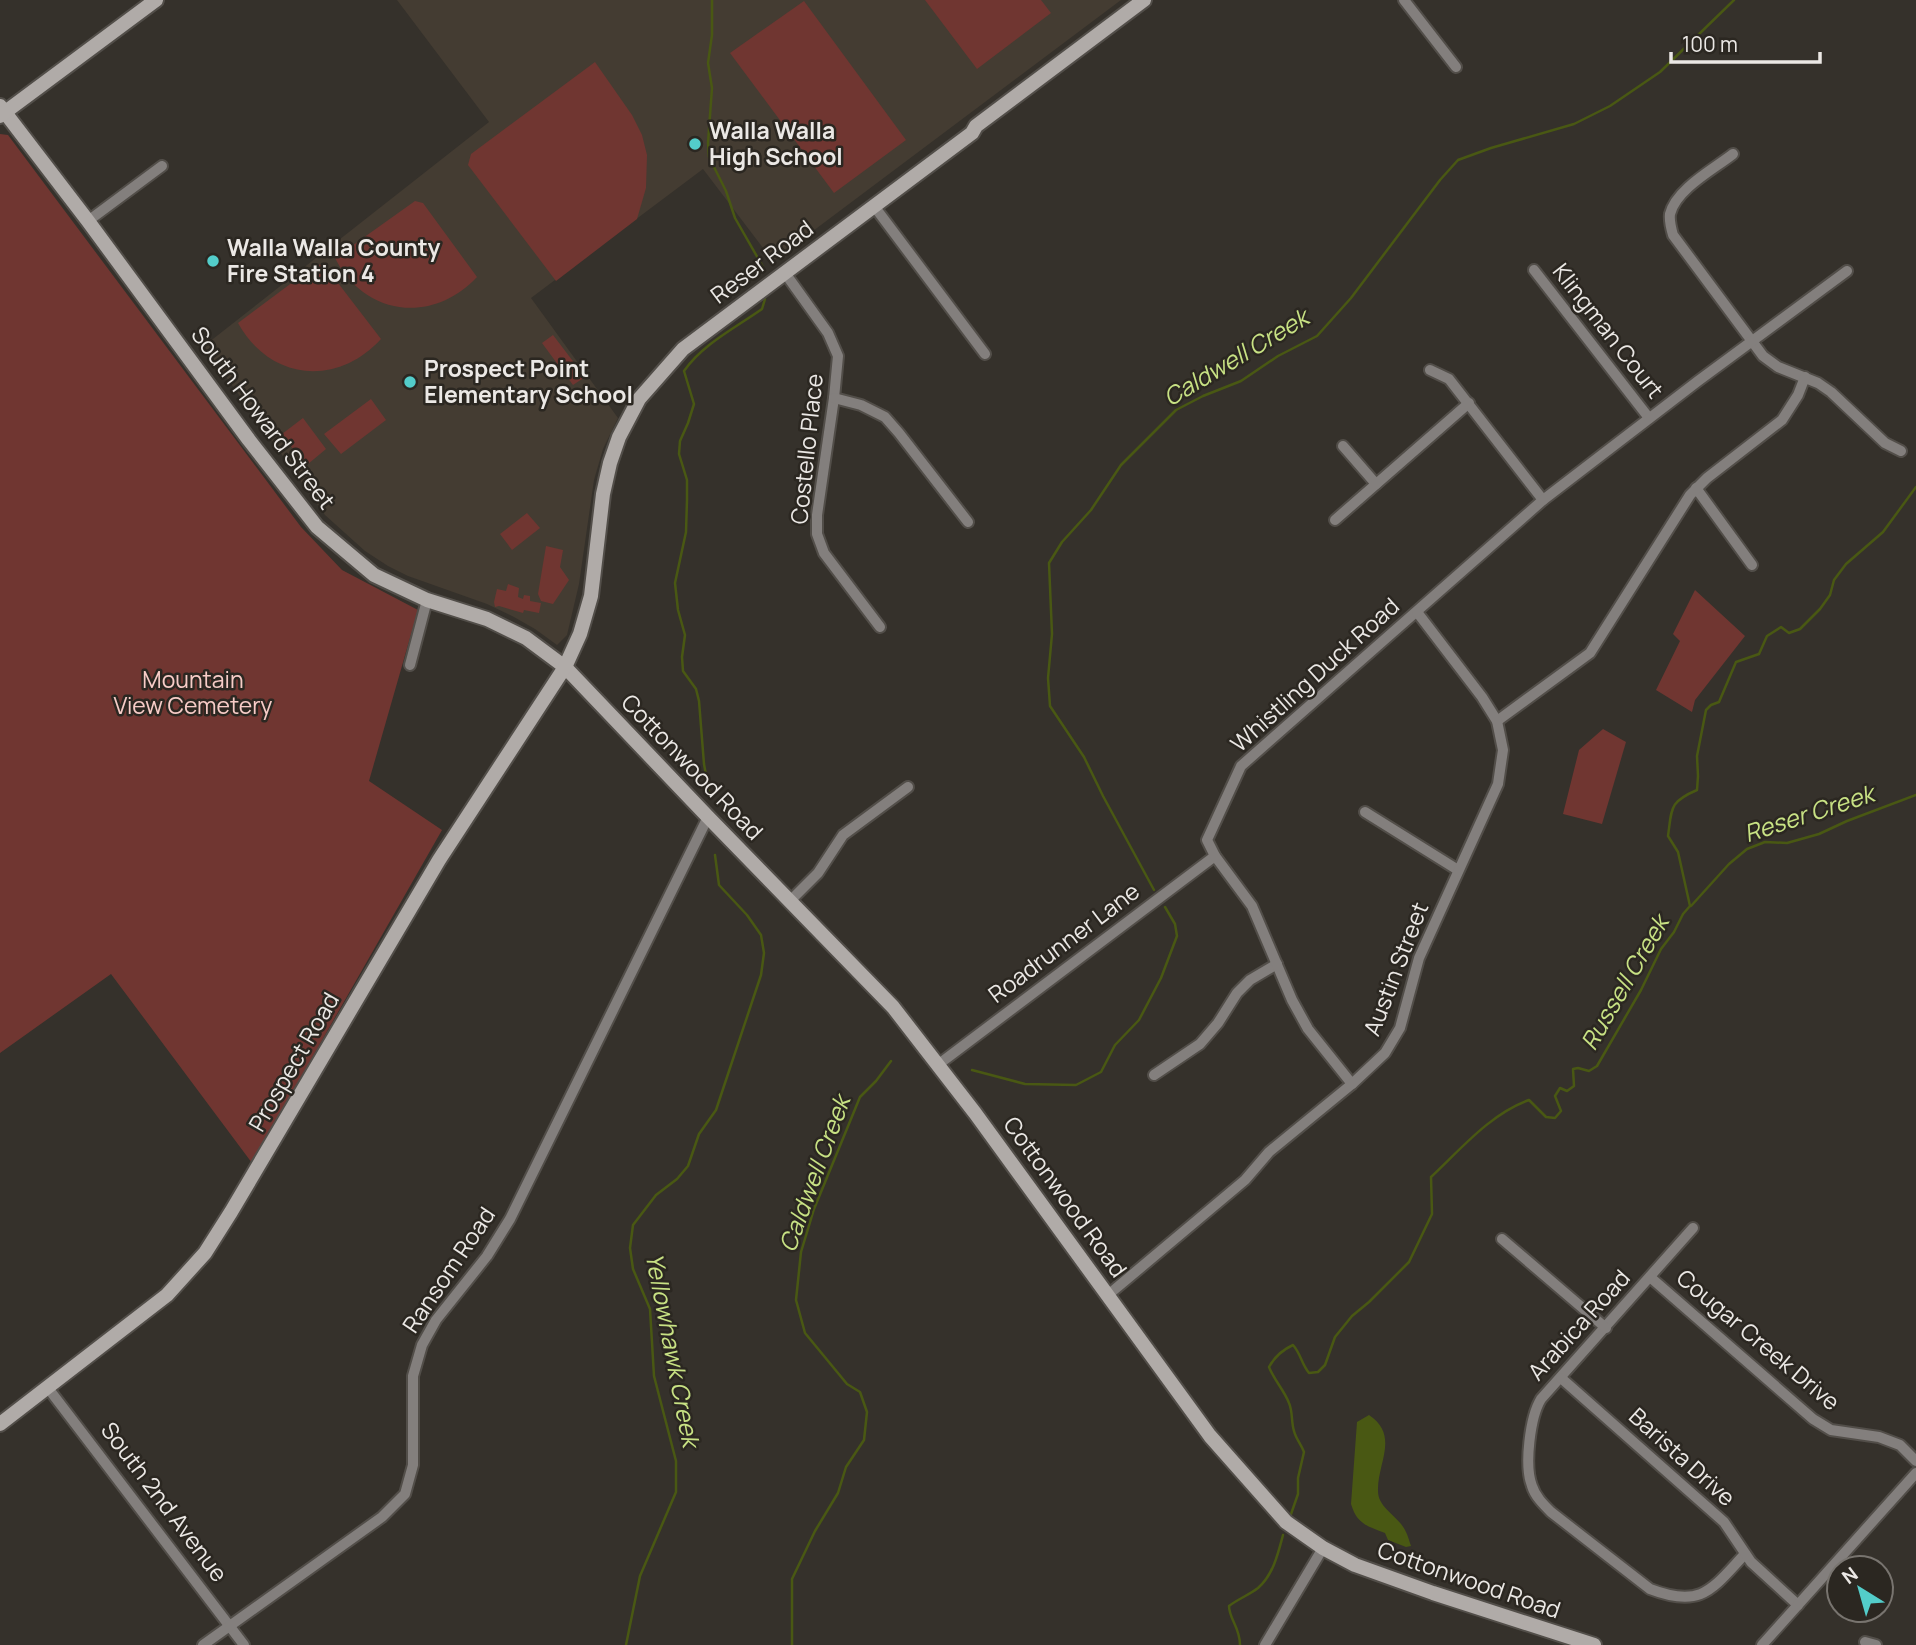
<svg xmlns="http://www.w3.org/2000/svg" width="1916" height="1645" font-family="Manrope,sans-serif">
	<rect width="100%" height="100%" fill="#35312b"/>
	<!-- built -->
	<polygon fill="#443c32" points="397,0 1121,0 773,261 703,169 531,298 618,418 603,449 594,480 579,584 567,635 557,645 535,629 514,617 487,604 408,576 388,566 365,551 325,515 204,346 489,122"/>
	<!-- green -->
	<g fill="#703631">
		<polygon points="925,0 1041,0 1051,13 977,69"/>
		<polygon points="804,1 906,140 834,193 730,53"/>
		<polygon points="595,62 632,115 642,135 647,155 646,188 637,219 556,281 468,165 471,154"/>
		<polygon points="0,134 8,135 301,527 342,570 418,610 369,781 442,830 252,1163 111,974 0,1053"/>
		<path d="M415,201l8,2 54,74c-44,47 -112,40 -142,-19z"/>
		<path d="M317,264l8,2 56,73c-44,48 -111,42 -143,-16z"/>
		<polygon points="553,335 585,377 573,385 542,343"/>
		<polygon points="371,399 386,420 341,454 324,434"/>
		<polygon points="303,418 326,449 308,464 304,464 282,434"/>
		<polygon points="527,513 540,528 512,550 500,534"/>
		<polygon points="546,546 563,550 560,567 569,580 553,604 541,601 538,594"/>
		<polygon points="508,584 519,588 518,597 523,599 524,595 530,596 530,601 541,603 539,613 524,610 523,613 499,606 495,607 494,602 497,589 506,591"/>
		<polygon points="1695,590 1745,636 1695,700 1692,712 1656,690 1680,641 1673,634"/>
		<polygon points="1603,729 1626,742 1602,824 1563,814 1579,750"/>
	</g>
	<!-- water -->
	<path fill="#495813" d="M1369,1415c31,21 8,48 9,76 0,17 20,25 27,39 3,5 4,11 6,16l-5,1 -18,-7 -3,-7c-18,-7 -28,-9 -34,-29l6,-82z"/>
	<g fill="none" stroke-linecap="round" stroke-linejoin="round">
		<!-- stream -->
		<g stroke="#495813" stroke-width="2.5">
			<polyline points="712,0 712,35 708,63 712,88 708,143 709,157 726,191 735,218 763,267"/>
			<path d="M709,792l-5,-28 -5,-63 -3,-12 -13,-18 -1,-14 3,-22 -7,-25 -3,-27 11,-51 1,-32v-20l-8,-26 1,-13 8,-18 6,-19 -10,-33c19,-27 51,-43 78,-62l3,-10"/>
			<polyline points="1154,890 1103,796 1084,757 1050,706 1048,678 1052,634 1049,563 1062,542 1091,510 1121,465 1176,410 1203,396 1241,381 1278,356 1317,336 1351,298 1440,180 1458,160 1491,148 1574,124 1610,106 1660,72 1734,0"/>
			<polyline points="1691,906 1729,864 1747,849 1765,842 1787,843 1819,834 1847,821 1916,795"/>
			<polyline points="972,1070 1025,1084 1076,1085 1101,1072 1115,1045 1139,1020 1161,978 1177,936 1175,924 1165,907"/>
			<path d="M1290,1517l8,-23v-16l6,-26c-3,-8 -8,-13 -10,-21 -3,-9 -1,-19 -5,-28 -5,-13 -15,-23 -20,-36 6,-11 13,-17 24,-22 8,9 8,18 16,28l9,-1 7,-7 10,-28 17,-21 17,-14 40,-40 23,-48 -1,-37c30,-28 59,-63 98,-77l17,17 9,1 6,-7 -6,-15 5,-8 7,3 7,-5 -1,-17 5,-1 11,3 8,-5 44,-76 20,-41 13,-17 9,-18 7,-8 -12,-54 -10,-16c4,-28 1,-34 29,-46l1,-14 -1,-20 9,-46 5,-5 8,-3 17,-40 23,-8 8,-18 14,-9 8,6 11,-4 20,-20 10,-14 4,-15 12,-16 37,-32 33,-45"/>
			<polyline points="626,1645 640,1576 676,1492 676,1461 654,1376 650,1309 633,1269 630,1248 633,1225 656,1195 677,1179 688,1166 699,1134 716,1110 761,975 764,953 761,935 747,915 719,885 715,855"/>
			<polyline points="792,1645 792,1579 815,1531 838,1493 846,1467 864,1440 867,1412 860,1392 847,1384 805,1333 796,1300 801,1252 814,1209 860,1097 876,1081 891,1061"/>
			<path d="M1240,1645c0,-18 -11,-26 -11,-39 9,-7 20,-11 29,-18 15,-13 20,-34 25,-53"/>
		</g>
		<defs>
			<g id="street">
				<polyline points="1404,0 1456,67"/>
				<path d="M1733,154c-19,15 -57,35 -63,60 -1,7 1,14 3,21l90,121 15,11 40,16 13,9 54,51 16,8"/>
				<polyline points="874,206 985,354"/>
				<polyline points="88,221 162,166"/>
				<polyline points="1534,270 1649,418"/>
				<polyline points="785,273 828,333 838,356 834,398 817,515 817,534 824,553 880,627"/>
				<polyline points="1430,370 1449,379 1543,500"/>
				<polyline points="834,398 861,405 885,417 899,433 968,522"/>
				<polyline points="1343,446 1376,484"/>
				<polyline points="1696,488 1752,565"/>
				<polyline points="1335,520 1469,403"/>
				<polyline points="410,665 427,600"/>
				<polyline points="1497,721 1590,653 1690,495 1707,478 1782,420 1798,395 1805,377"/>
				<polyline points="1365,812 1458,870"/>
				<polyline points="790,901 818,873 843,835 908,787"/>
				<polyline points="939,1064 1215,856"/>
				<polyline points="1154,1075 1200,1044 1218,1023 1237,993 1250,980 1277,964"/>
				<polyline points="1352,1084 1308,1029 1292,1000 1252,906 1215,856 1207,840 1241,766 1543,500 1698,381 1847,271"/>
				<path d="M1693,1228l-152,171c-11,18 -17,67 -9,87 3,10 11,18 19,26l99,77c52,20 62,0 95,-35"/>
				<polyline points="1502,1239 1606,1328"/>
				<polyline points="1650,1277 1813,1419 1831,1430 1879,1437 1900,1445 1916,1461"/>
				<polyline points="1108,1295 1245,1180 1269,1152 1352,1084 1385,1053 1400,1028 1419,958 1498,784 1503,750 1497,721 1482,697 1417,612"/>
				<polyline points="1561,1378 1724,1522 1751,1562 1798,1605"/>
				<polyline points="48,1388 244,1645"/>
				<polyline points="1865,1642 1876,1645"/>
				<polyline points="203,1645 382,1517 405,1494 413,1465 413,1376 422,1345 436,1320 487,1256 510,1219 708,817"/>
				<polyline points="1265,1645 1323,1548"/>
				<polyline points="1762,1645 1916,1473"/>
			</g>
			<g id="secondary">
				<polyline points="0,106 88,221 249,440 317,527 374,575 427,600 487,619 526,638 565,667 708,817 893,1007 975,1113 1210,1436 1286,1522 1323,1548 1355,1565 1433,1593 1594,1645"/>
				<polyline points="0,116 156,0"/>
				<polyline points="0,1424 167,1295 205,1253 231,1212 439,860 565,667 580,634 591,596 603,494 610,463 619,437 639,399 683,349 972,133 976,126 1144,0"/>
			</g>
		</defs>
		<!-- street casing -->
		<use href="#street" stroke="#524e49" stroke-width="14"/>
		<!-- secondary casing -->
		<use href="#secondary" stroke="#524e49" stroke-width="18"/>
		<!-- street -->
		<use href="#street" stroke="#837f7d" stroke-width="10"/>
		<!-- secondary -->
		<use href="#secondary" stroke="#b0aba8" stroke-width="14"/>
	</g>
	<!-- markers -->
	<g fill="#53cdca" stroke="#2b2721" stroke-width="2.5">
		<circle cx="695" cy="144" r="7"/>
		<circle cx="213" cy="261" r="7"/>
		<circle cx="410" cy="382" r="7"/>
	</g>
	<g text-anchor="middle" stroke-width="5" stroke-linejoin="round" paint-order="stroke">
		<!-- poi labels -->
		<g font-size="23" font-weight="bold" fill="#ebe8e5" stroke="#2b2721" text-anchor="start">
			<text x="709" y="139">Walla Walla<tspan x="709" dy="26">High School</tspan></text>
			<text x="227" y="256">Walla Walla County<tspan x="227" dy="26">Fire Station 4</tspan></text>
			<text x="424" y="377">Prospect Point<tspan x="424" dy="26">Elementary School</tspan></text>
		</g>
		<!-- street labels -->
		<g font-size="23" fill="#ebe8e5" stroke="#2b2721">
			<text transform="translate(762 262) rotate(-37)" y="8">Reser Road</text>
			<text transform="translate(1608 331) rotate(52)" y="8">Klingman Court</text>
			<text transform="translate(263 418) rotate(53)" y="8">South Howard Street</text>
			<text transform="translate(807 449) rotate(-84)" y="8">Costello Place</text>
			<text transform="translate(1315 675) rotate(-42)" y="8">Whistling Duck Road</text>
			<text transform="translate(692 767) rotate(46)" y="8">Cottonwood Road</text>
			<text transform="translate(1064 943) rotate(-37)" y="8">Roadrunner Lane</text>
			<text transform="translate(1396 969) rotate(-69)" y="8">Austin Street</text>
			<text transform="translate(294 1062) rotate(-60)" y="8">Prospect Road</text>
			<text transform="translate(1065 1197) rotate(54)" y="8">Cottonwood Road</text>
			<text transform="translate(449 1270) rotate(-56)" y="8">Ransom Road</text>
			<text transform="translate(1579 1325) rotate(-48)" y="8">Arabica Road</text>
			<text transform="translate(1758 1340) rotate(40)" y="8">Cougar Creek Drive</text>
			<text transform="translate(1682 1457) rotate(42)" y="8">Barista Drive</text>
			<text transform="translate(164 1502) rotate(53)" y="8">South 2nd Avenue</text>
			<text transform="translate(1469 1580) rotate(19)" y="8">Cottonwood Road</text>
		</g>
		<!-- park labels -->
		<g font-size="23" fill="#f7ccc7" stroke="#2b2721">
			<text x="193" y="688">Mountain<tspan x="193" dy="26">View Cemetery</tspan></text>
		</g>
		<!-- water labels -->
		<g font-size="24" font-style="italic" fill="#c8e284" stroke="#2b2721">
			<text transform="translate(1236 358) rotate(-31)" y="8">Caldwell Creek</text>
			<text transform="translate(1809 814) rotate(-18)" y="8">Reser Creek</text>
			<text transform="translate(1625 983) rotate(-60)" y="8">Russell Creek</text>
			<text transform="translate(815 1174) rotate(-70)" y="8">Caldwell Creek</text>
			<text transform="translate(672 1350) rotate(79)" y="8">Yellowhawk Creek</text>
		</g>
	</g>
	<!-- north arrow -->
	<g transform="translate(1860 1589) rotate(323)"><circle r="33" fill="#2b2721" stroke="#78746f" stroke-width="2"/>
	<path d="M0-5L12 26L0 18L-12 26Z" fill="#53cdca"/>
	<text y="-10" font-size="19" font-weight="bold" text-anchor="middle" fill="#ebe8e5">N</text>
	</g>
	<!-- scale -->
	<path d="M1671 52v10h149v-10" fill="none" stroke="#ebe8e5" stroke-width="3.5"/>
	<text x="1682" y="52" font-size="21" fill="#ebe8e5" stroke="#2b2721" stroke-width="5" paint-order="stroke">100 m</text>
</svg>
